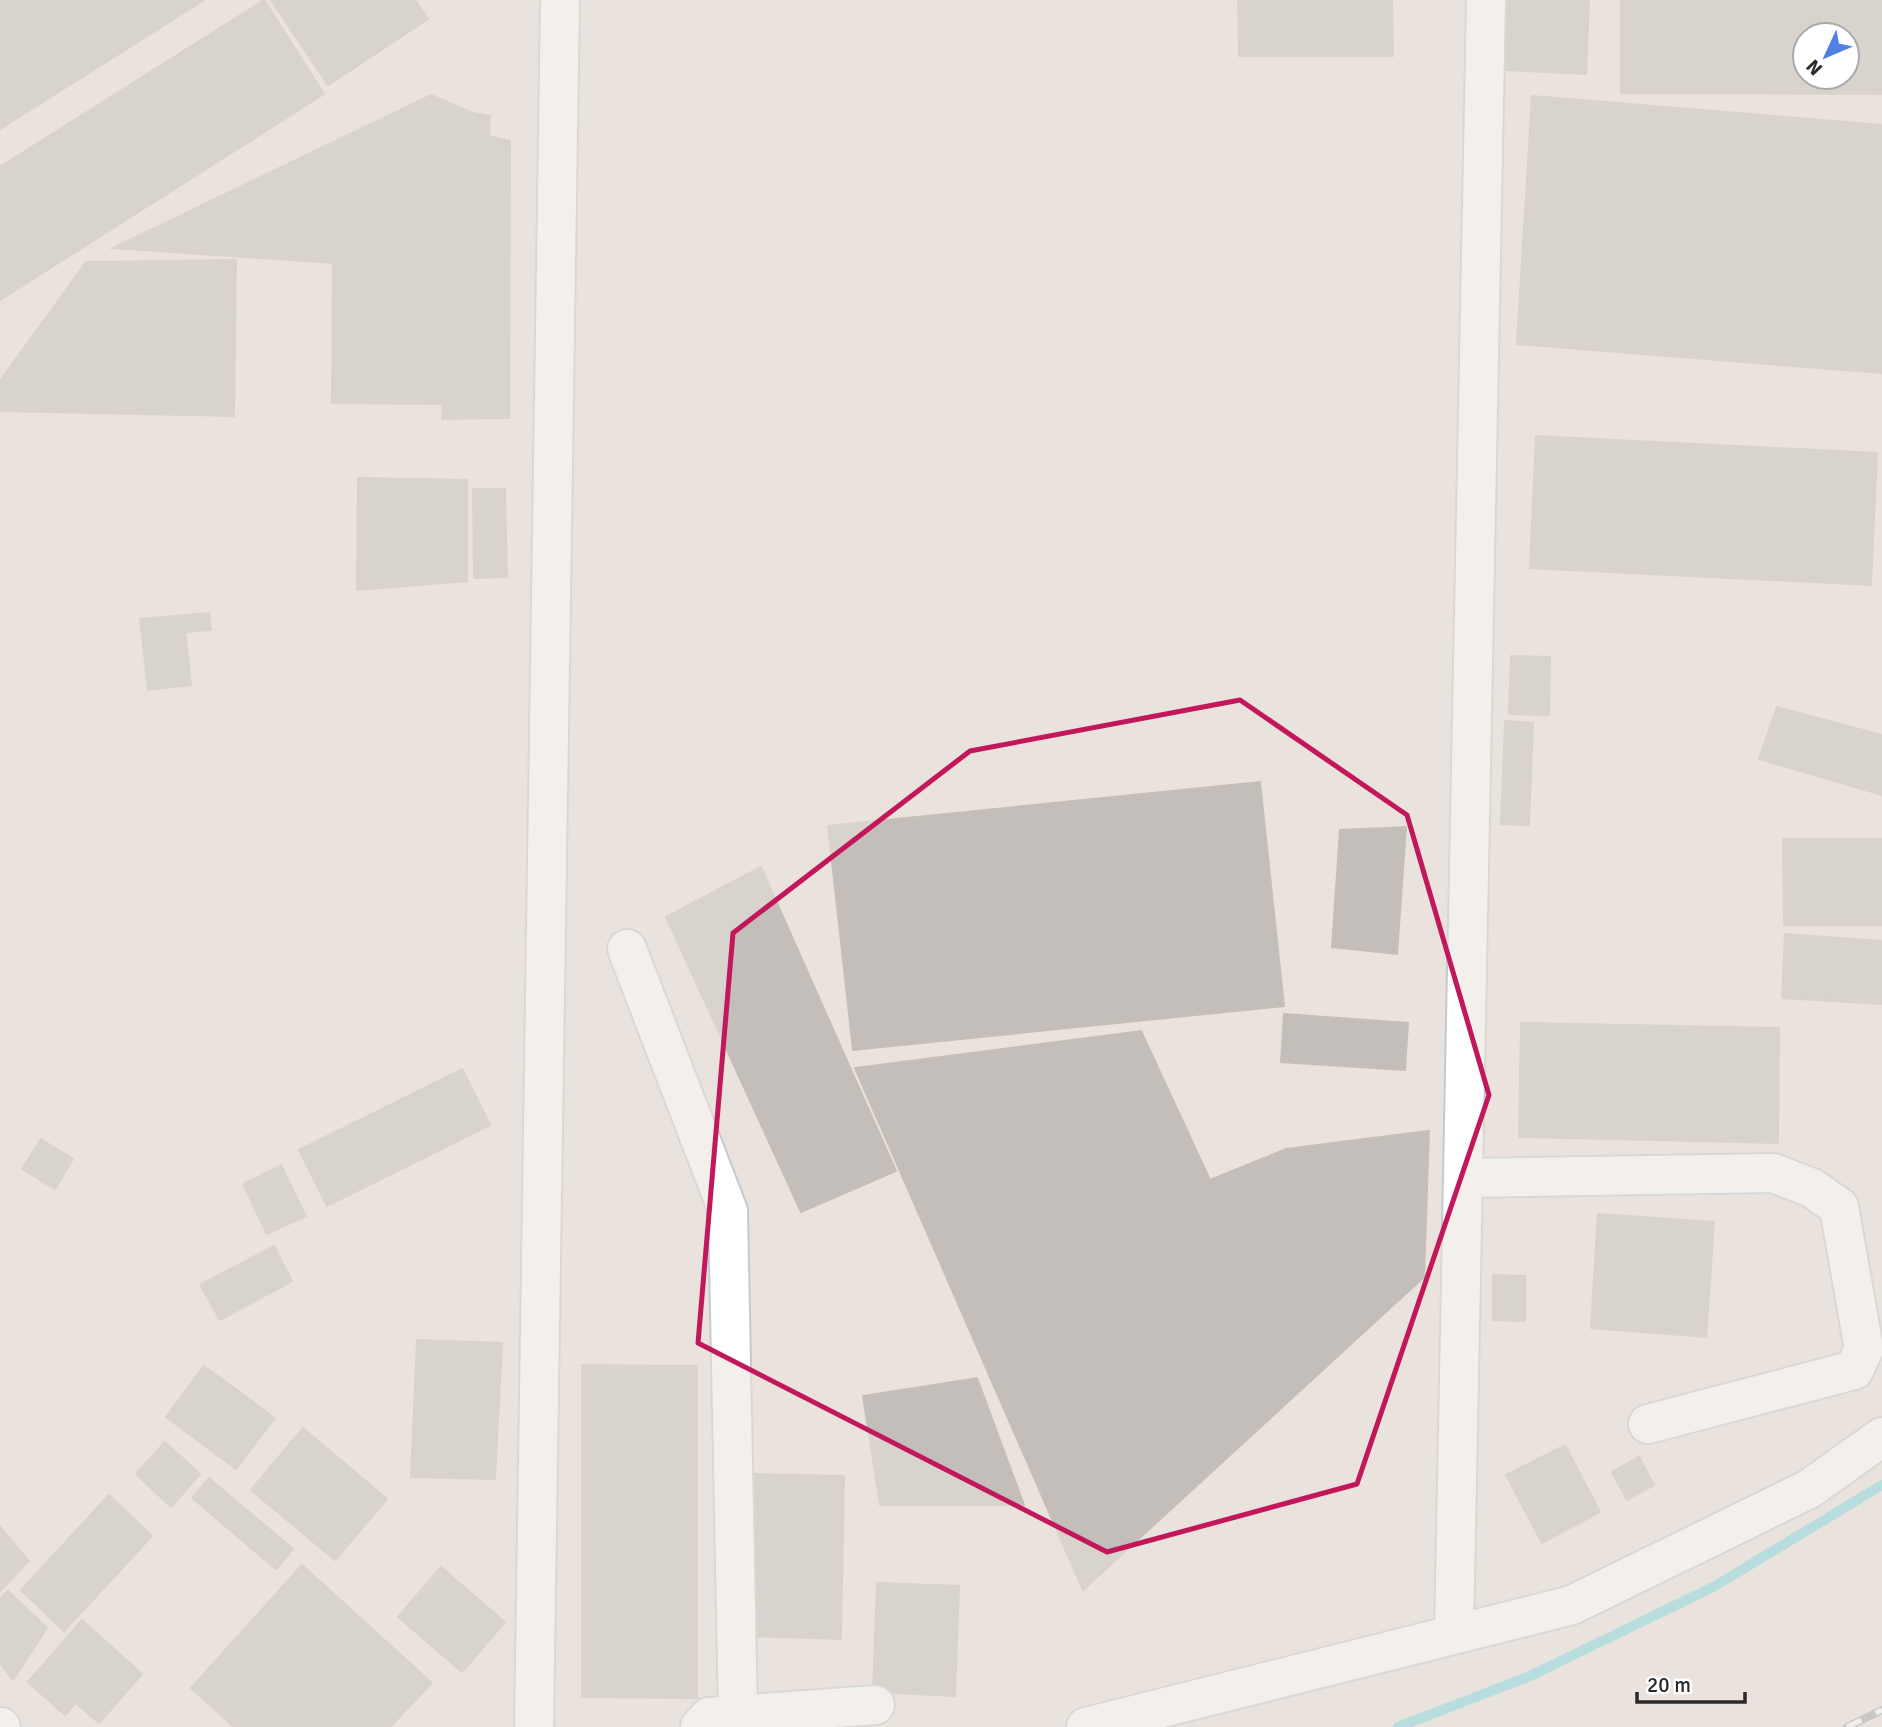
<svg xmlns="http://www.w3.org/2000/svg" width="1882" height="1727" font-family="Signika,sans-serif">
	<rect width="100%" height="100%" fill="#eae3dd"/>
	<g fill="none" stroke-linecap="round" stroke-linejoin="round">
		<!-- stream -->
		<polyline stroke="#7bd5e1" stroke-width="10" points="1398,1727 1530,1676 1715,1586 1882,1485"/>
	</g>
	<!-- building -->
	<g fill="#c3beb9" stroke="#c6beb7" stroke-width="2" fill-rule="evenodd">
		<polygon points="0,0 204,0 0,129"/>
		<polygon points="264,0 324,94 0,300 0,167"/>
		<polygon points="271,0 415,0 428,19 328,85"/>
		<polygon points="1238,0 1392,0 1393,56 1239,56"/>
		<polygon points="1507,0 1589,0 1586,74 1504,70"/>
		<path d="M1621,0h261v94l-261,-1zM1805,35h42v42h-42z"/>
		<polygon points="431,95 473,113 490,116 489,136 510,141 509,418 442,419 443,404 332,403 333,263 113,248"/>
		<polygon points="1532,96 1882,125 1882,373 1517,344"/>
		<polygon points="236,260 234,416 0,411 0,381 86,262"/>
		<polygon points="1536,436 1877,453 1871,585 1530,568"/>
		<polygon points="358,478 467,480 467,581 357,590"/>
		<polygon points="473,489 505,489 507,577 474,578"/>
		<polygon points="209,613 211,630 185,632 191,685 148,690 140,619"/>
		<polygon points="1511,656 1550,657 1549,715 1509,714"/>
		<polygon points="1777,707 1882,735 1882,795 1759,759"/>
		<polygon points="1505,721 1533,723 1529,825 1501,824"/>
		<polygon points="1260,782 1284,1006 853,1050 828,826"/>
		<polygon points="1406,827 1397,954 1332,947 1340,830"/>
		<polygon points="1783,839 1882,839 1882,925 1784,925"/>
		<polygon points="761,867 896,1171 801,1212 666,917"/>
		<polygon points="1785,934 1882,941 1882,1004 1782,998"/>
		<polygon points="1284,1014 1408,1023 1405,1070 1281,1062"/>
		<polygon points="1521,1023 1779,1028 1778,1143 1519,1137"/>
		<polygon points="1141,1031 1210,1180 1286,1149 1429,1131 1424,1277 1083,1590 855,1068"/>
		<polygon points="462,1069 490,1125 327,1206 299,1150"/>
		<polygon points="41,1139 73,1159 55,1189 22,1169"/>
		<polygon points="281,1165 306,1216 267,1234 243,1184"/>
		<polygon points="1598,1214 1714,1222 1706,1337 1591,1328"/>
		<polygon points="274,1246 292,1281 220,1320 200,1285"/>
		<polygon points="1493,1275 1525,1276 1525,1321 1493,1320"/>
		<polygon points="417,1340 502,1343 495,1479 411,1477"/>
		<polygon points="582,1365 697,1366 697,1698 582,1697"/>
		<polygon points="204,1366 275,1418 236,1469 166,1417"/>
		<polygon points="977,1378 1024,1505 880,1505 863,1396"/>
		<polygon points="303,1428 387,1499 335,1560 251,1490"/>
		<polygon points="165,1442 200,1474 171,1507 136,1474"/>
		<polygon points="1565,1445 1600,1512 1542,1543 1506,1475"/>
		<polygon points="1639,1457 1654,1485 1627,1500 1612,1472"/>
		<polygon points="753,1474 844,1476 841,1639 750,1636"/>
		<polygon points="209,1478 293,1549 276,1569 192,1498"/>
		<polygon points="109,1495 152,1536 64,1631 21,1590"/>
		<polygon points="0,1527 29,1561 0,1591"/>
		<polygon points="302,1565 432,1683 390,1727 234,1727 191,1688"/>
		<polygon points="441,1567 505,1622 462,1672 398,1617"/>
		<polygon points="877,1583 959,1586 955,1696 873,1692"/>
		<polygon points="8,1591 47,1628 13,1680 0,1663 0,1599"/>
		<polygon points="82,1620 142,1674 99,1723 76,1703 65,1715 28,1682"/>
	</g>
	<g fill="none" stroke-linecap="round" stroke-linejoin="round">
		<defs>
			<g id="minor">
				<polyline points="627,949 728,1211 738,1715"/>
				<polyline points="1463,1178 1773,1173 1812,1188 1839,1207 1864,1349 1854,1370 1648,1424"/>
				<polyline points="1454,1634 1486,0"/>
				<polyline points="0,1727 1,1727"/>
				<polyline points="534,1727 560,0"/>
				<polyline points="700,1727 709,1717 875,1705"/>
				<polyline points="1086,1727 1572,1605 1809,1489 1882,1437"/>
			</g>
		</defs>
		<!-- minor casing -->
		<use href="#minor" stroke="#c5cad2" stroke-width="42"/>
		<!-- minor -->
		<use href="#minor" stroke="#fff" stroke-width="38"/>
		<defs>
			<polyline id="rail" points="1847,1727 1882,1710"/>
		</defs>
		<!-- rail casing -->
		<use href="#rail" stroke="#a1a6b2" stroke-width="8"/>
		<!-- rail -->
		<use href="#rail" stroke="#fff" stroke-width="5" stroke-dasharray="16" stroke-linecap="butt"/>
	</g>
	<!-- marked area -->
	<path d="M0 0H1882V1727H0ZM1240,700l167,115 82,280 -132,389 -250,68 -409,-209 35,-410 237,-182z" fill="#eae3dd" fill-opacity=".55" fill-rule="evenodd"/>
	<path fill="none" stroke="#c2185b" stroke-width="5" stroke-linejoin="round" d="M1240,700l167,115 82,280 -132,389 -250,68 -409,-209 35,-410 237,-182z"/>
	<!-- north arrow -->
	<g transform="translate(1826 56) rotate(226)"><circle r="33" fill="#ffffff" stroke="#aaaaaa" stroke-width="2"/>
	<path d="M0-5L12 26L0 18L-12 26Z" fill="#4f81e6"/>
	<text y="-10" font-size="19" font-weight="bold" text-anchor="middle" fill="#2a2a2a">N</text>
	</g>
	<!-- scale -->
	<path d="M1637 1692v10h108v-10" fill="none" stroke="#2a2a2a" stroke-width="3.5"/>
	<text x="1647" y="1692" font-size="21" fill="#2a2a2a" stroke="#ffffff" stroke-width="5" paint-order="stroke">20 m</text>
</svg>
